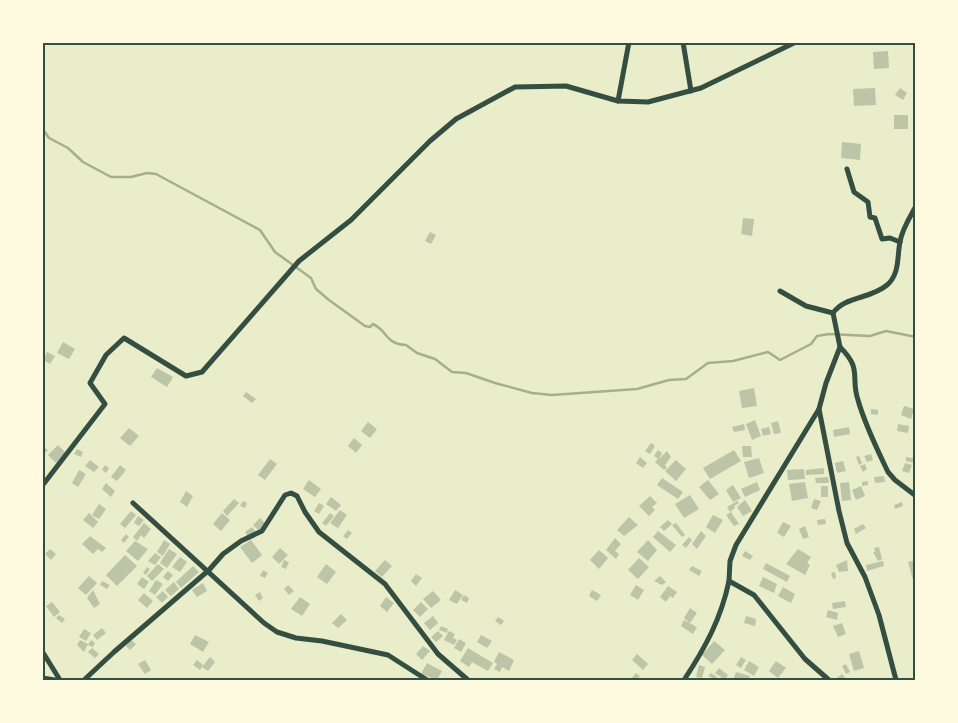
<svg xmlns="http://www.w3.org/2000/svg" width="958" height="723" font-family="'Space Grotesk',sans-serif">
	<rect width="100%" height="100%" fill="#e9edc9"/>
	<g fill="none" stroke-linecap="round" stroke-linejoin="round">
		<!-- stream -->
		<path stroke="#a3b18a" stroke-width="2.5" d="M42,128l7,10 19,10 15,14 28,15h20l16,-4 9,1 104,56 15,22 36,26 5,11 13,11 36,26 5,1 3,-3c15,7 12,20 33,21l11,8 18,6 17,13 14,1 29,10 37,10 20,2 85,-6 32,-9 17,-1 22,-16 25,-2 35,-9 12,8 31,-16 6,-8 12,-2 41,2 16,-5 30,6"/>
	</g>
	<!-- building -->
	<g fill="#bcc5a7">
		<polygon points="888,51 889,68 874,69 873,52"/>
		<polygon points="875,88 876,105 854,106 853,89"/>
		<polygon points="900,88 907,93 903,100 895,95"/>
		<rect x="894" y="115" width="14" height="14"/>
		<polygon points="842,142 861,144 860,160 841,158"/>
		<polygon points="743,218 754,219 752,236 741,234"/>
		<polygon points="430,232 436,235 431,244 425,241"/>
		<polygon points="63,342 75,349 69,359 57,353"/>
		<polygon points="47,352 55,356 50,364 43,360"/>
		<polygon points="157,368 173,377 167,387 151,377"/>
		<polygon points="754,388 757,406 742,408 739,391"/>
		<polygon points="246,392 256,399 252,403 243,396"/>
		<polygon points="904,406 914,409 911,419 901,415"/>
		<polygon points="871,409 878,410 878,415 871,414"/>
		<polygon points="755,420 761,436 752,440 746,424"/>
		<polygon points="778,421 781,433 774,434 771,423"/>
		<polygon points="368,422 377,429 370,438 361,431"/>
		<polygon points="744,424 745,430 734,432 732,427"/>
		<polygon points="898,424 909,426 908,433 897,431"/>
		<polygon points="769,427 771,434 763,436 761,429"/>
		<polygon points="849,427 850,434 834,437 833,430"/>
		<polygon points="129,428 139,436 130,446 120,438"/>
		<polygon points="354,438 362,445 356,453 348,446"/>
		<polygon points="651,443 655,446 650,454 645,451"/>
		<polygon points="58,445 66,453 56,463 48,455"/>
		<polygon points="42,446 48,450 42,456"/>
		<polygon points="742,446 751,446 752,457 743,457"/>
		<polygon points="77,449 83,452 81,457 74,454"/>
		<polygon points="658,450 662,453 659,459 667,451 671,457 665,465 667,468 664,470 655,462 658,459 654,456"/>
		<polygon points="734,450 741,461 710,479 703,468"/>
		<polygon points="871,454 873,460 867,462 864,456"/>
		<polygon points="859,456 862,463 859,465 856,457"/>
		<polygon points="640,457 647,463 643,468 636,463"/>
		<polygon points="906,457 916,459 915,463 906,461"/>
		<polygon points="759,458 764,473 749,478 744,462"/>
		<polygon points="270,459 277,464 265,480 258,475"/>
		<polygon points="90,460 99,467 94,472 85,466"/>
		<polygon points="676,460 686,469 676,481 665,471"/>
		<polygon points="843,461 846,471 837,473 835,463"/>
		<polygon points="905,463 912,465 909,473 902,471"/>
		<polygon points="865,464 867,469 863,472 860,466"/>
		<polygon points="105,465 109,468 106,473 102,470"/>
		<polygon points="120,465 126,470 117,481 111,477"/>
		<polygon points="824,468 824,474 806,475 806,470"/>
		<polygon points="804,469 805,479 788,480 787,470"/>
		<polygon points="79,470 86,474 78,487 72,483"/>
		<polygon points="884,476 885,482 875,483 874,477"/>
		<polygon points="828,477 829,483 816,483 815,478"/>
		<polygon points="662,478 683,492 678,499 657,485"/>
		<polygon points="309,480 321,489 315,497 303,489"/>
		<polygon points="708,480 719,494 710,500 699,487"/>
		<polygon points="868,481 868,485 862,486 862,482"/>
		<polygon points="757,482 760,490 745,497 741,489"/>
		<polygon points="805,482 808,498 792,501 789,484"/>
		<polygon points="849,482 851,500 842,501 840,483"/>
		<polygon points="106,483 115,491 111,497 102,489"/>
		<polygon points="733,485 741,498 733,502 726,490"/>
		<rect x="821" y="486" width="7" height="11"/>
		<polygon points="861,486 865,496 856,500 852,490"/>
		<polygon points="186,491 193,496 187,507 180,502"/>
		<polygon points="690,495 699,509 684,518 675,504"/>
		<polygon points="650,496 657,503 652,507 655,510 649,516 639,506"/>
		<polygon points="331,497 341,505 336,511 326,504"/>
		<polygon points="234,499 239,503 227,516 223,511"/>
		<polygon points="814,499 821,501 817,510 811,508"/>
		<polygon points="745,500 752,511 743,516 737,507"/>
		<polygon points="243,501 247,503 245,508 240,506"/>
		<polygon points="737,501 739,503 734,506 735,508 730,512 727,507"/>
		<polygon points="902,502 903,506 895,509 894,505"/>
		<polygon points="319,503 324,506 319,514 314,511"/>
		<polygon points="99,504 106,509 99,519 92,515"/>
		<polygon points="340,510 347,515 338,528 330,523"/>
		<polygon points="131,511 136,515 125,528 120,524"/>
		<polygon points="731,512 739,524 734,526 726,515"/>
		<polygon points="89,513 98,522 93,528 83,520"/>
		<polygon points="222,513 230,520 221,531 213,524"/>
		<polygon points="330,513 334,516 326,526 322,523"/>
		<polygon points="713,515 723,520 715,533 706,527"/>
		<polygon points="138,516 144,520 139,526 134,523"/>
		<polygon points="629,517 638,525 624,536 617,530"/>
		<polygon points="260,518 266,524 259,531 253,525"/>
		<polygon points="825,519 826,524 818,525 817,520"/>
		<polygon points="668,520 672,524 664,531 660,527"/>
		<polygon points="783,522 791,526 784,537 777,533"/>
		<polygon points="144,523 151,529 144,538 141,535 137,541 133,537"/>
		<polygon points="676,523 685,535 682,537 672,525"/>
		<polygon points="863,524 866,528 856,534 854,529"/>
		<polygon points="805,526 809,537 803,539 799,529"/>
		<polygon points="252,527 256,532 249,538 245,532"/>
		<polygon points="348,530 352,533 347,539 343,536"/>
		<polygon points="658,531 676,545 670,552 653,537"/>
		<polygon points="701,531 706,536 697,549 692,544"/>
		<polygon points="126,534 129,537 124,543 121,540"/>
		<polygon points="90,536 106,548 102,552 98,549 93,554 82,544"/>
		<polygon points="689,537 692,540 686,548 682,545"/>
		<polygon points="615,538 621,544 615,551 619,554 616,559 606,550"/>
		<polygon points="164,540 170,544 163,556 157,552"/>
		<polygon points="251,540 262,555 252,563 240,547"/>
		<polygon points="648,540 657,550 648,561 637,552"/>
		<polygon points="135,541 148,549 138,561 126,551"/>
		<polygon points="879,547 882,559 878,561 873,552 875,552 874,548"/>
		<polygon points="280,548 288,555 279,564 272,557"/>
		<polygon points="50,549 56,554 51,560 45,554"/>
		<polygon points="169,549 177,554 167,568 160,563"/>
		<polygon points="798,549 811,557 807,563 810,565 805,575 786,564"/>
		<polygon points="599,550 608,558 599,569 590,560"/>
		<polygon points="745,551 753,556 750,560 742,556"/>
		<polygon points="155,553 161,557 155,565 148,561"/>
		<polygon points="125,555 137,566 117,586 106,575"/>
		<polygon points="180,557 187,562 180,572 172,567"/>
		<polygon points="639,558 649,567 638,579 628,570"/>
		<polygon points="284,560 289,562 286,569 281,567"/>
		<polygon points="385,560 392,566 382,577 375,571"/>
		<polygon points="847,560 848,571 839,572 836,565"/>
		<polygon points="916,560 916,580 913,580 908,562"/>
		<polygon points="883,561 884,566 867,571 866,565"/>
		<polygon points="766,563 790,576 787,582 763,569"/>
		<polygon points="158,564 164,569 152,581 147,576"/>
		<polygon points="326,564 336,572 327,584 317,577"/>
		<polygon points="193,566 199,572 181,588 176,582"/>
		<polygon points="692,566 702,571 699,576 689,570"/>
		<polygon points="147,567 150,569 146,575 143,573"/>
		<polygon points="263,570 268,573 265,578 260,576"/>
		<polygon points="168,571 173,575 168,581 163,577"/>
		<polygon points="835,572 836,578 833,579 831,573"/>
		<polygon points="416,574 422,578 416,586 411,581"/>
		<polygon points="89,576 97,583 86,595 78,588"/>
		<polygon points="660,576 666,582 662,585 654,581"/>
		<polygon points="142,577 149,582 144,589 137,584"/>
		<polygon points="763,577 777,584 774,593 759,586"/>
		<polygon points="156,580 163,584 155,595 149,591"/>
		<polygon points="102,581 110,585 107,589 100,585"/>
		<polygon points="174,582 179,589 171,596 165,590"/>
		<polygon points="203,583 207,591 197,597 192,590"/>
		<polygon points="288,585 294,591 289,595 284,589"/>
		<polygon points="636,585 644,590 638,600 630,595"/>
		<polygon points="668,586 677,592 673,598 670,596 666,602 660,597"/>
		<polygon points="783,587 795,594 791,603 778,596"/>
		<polygon points="93,590 100,604 94,608 87,598"/>
		<polygon points="455,590 463,595 457,604 449,600"/>
		<polygon points="592,590 601,595 597,601 589,596"/>
		<polygon points="163,591 168,597 162,603 156,597"/>
		<polygon points="433,591 441,600 431,608 423,599"/>
		<polygon points="260,592 263,598 259,601 255,595"/>
		<polygon points="144,593 153,601 147,608 138,600"/>
		<polygon points="464,595 469,598 467,603 461,600"/>
		<polygon points="300,597 310,604 302,616 291,609"/>
		<polygon points="386,597 394,603 387,612 380,606"/>
		<polygon points="845,601 846,607 833,609 832,603"/>
		<polygon points="52,602 60,612 54,617 46,606"/>
		<polygon points="421,602 428,609 420,617 413,610"/>
		<polygon points="690,608 697,613 690,623 684,618"/>
		<polygon points="828,610 838,613 837,620 826,617"/>
		<polygon points="341,614 347,620 338,628 332,623"/>
		<polygon points="59,615 65,619 62,623 56,618"/>
		<polygon points="433,616 438,623 430,630 424,623"/>
		<polygon points="746,616 756,619 755,626 744,623"/>
		<polygon points="498,617 504,621 501,625 495,621"/>
		<polygon points="684,620 697,627 693,634 681,626"/>
		<polygon points="842,623 846,634 838,637 833,626"/>
		<polygon points="441,626 448,629 447,633 439,630"/>
		<polygon points="102,628 106,633 97,640 93,635"/>
		<polygon points="84,629 91,633 86,641 79,637"/>
		<polygon points="438,631 443,636 436,642 431,637"/>
		<polygon points="449,631 455,634 453,638 457,640 454,645 444,640"/>
		<polygon points="195,635 209,642 203,652 190,644"/>
		<polygon points="481,635 492,641 487,648 477,642"/>
		<polygon points="459,639 466,643 461,652 454,648"/>
		<polygon points="80,640 88,644 84,652 77,645"/>
		<polygon points="91,640 95,643 93,647 88,645"/>
		<polygon points="131,640 136,644 130,650 126,646"/>
		<polygon points="714,641 725,650 712,664 702,655"/>
		<polygon points="423,646 430,651 422,660 416,654"/>
		<polygon points="92,648 99,654 95,658 88,652"/>
		<polygon points="468,648 493,663 488,671 472,662 469,667 460,661"/>
		<polygon points="859,651 864,668 854,671 849,654"/>
		<polygon points="499,652 514,660 509,671 502,667 500,672 494,669 497,664 494,662"/>
		<polygon points="637,654 648,664 643,670 632,660"/>
		<polygon points="210,657 215,662 208,671 202,667"/>
		<polygon points="741,657 746,660 741,668 736,665"/>
		<polygon points="145,660 151,670 145,674 138,664"/>
		<polygon points="197,660 203,665 200,670 193,665"/>
		<polygon points="749,661 759,667 754,676 744,670"/>
		<polygon points="776,661 786,668 778,678 769,671"/>
		<polygon points="427,663 442,671 437,680 421,674"/>
		<polygon points="846,664 850,672 846,674 842,666"/>
		<polygon points="699,665 705,667 702,678 696,677"/>
		<polygon points="719,668 728,675 725,680 715,673"/>
		<polygon points="736,672 750,676 748,680 733,680"/>
		<polygon points="636,673 640,676 637,680 630,680"/>
		<polygon points="711,673 718,678 716,680 708,676"/>
		<polygon points="842,674 847,680 834,680"/>
	</g>
	<g fill="none" stroke-linecap="round" stroke-linejoin="round">
		<!-- minor -->
		<g stroke="#344e41" stroke-width="5">
			<polyline points="683,42 691,91"/>
			<polyline points="618,101 629,42"/>
			<polyline points="847,169 854,192 868,202 870,217 875,218 882,239 890,238 900,242"/>
			<polyline points="780,291 806,306 833,313"/>
			<path d="M840,347c23,23 10,29 18,53 7,25 19,49 30,72l7,8 21,16"/>
			<polyline points="819,409 736,545 730,561 729,581 754,595 805,659 829,680"/>
			<polyline points="42,486 105,404 90,383 106,355 124,338 186,376 202,372 299,261 351,220 430,141 456,119 515,87 566,86 618,101 648,102 701,88 796,42"/>
			<polyline points="133,503 264,623 277,632 296,638 322,641 388,655 427,680"/>
			<polyline points="42,651 60,680"/>
			<polyline points="42,678 55,680"/>
			<polyline points="84,680 114,652 209,570 223,554 241,541 262,531 285,495 291,493 297,496 305,512 319,532 385,584 438,654 468,680"/>
			<path d="M684,680c21,-32 37,-61 45,-99"/>
			<path d="M896,680l-17,-65 -14,-38 -18,-34 -8,-32 -20,-102 7,-26 14,-36 -7,-34c12,-17 38,-14 54,-28 13,-11 10,-29 13,-43 2,-13 10,-25 16,-36"/>
		</g>
	</g>
	<!-- border -->
	<rect width="958" height="723" fill="none" stroke="#fefae0" stroke-width="88"/>
	<rect x="44" y="44" width="870" height="635" fill="none" stroke="#344e41" stroke-width="2"/>
</svg>
